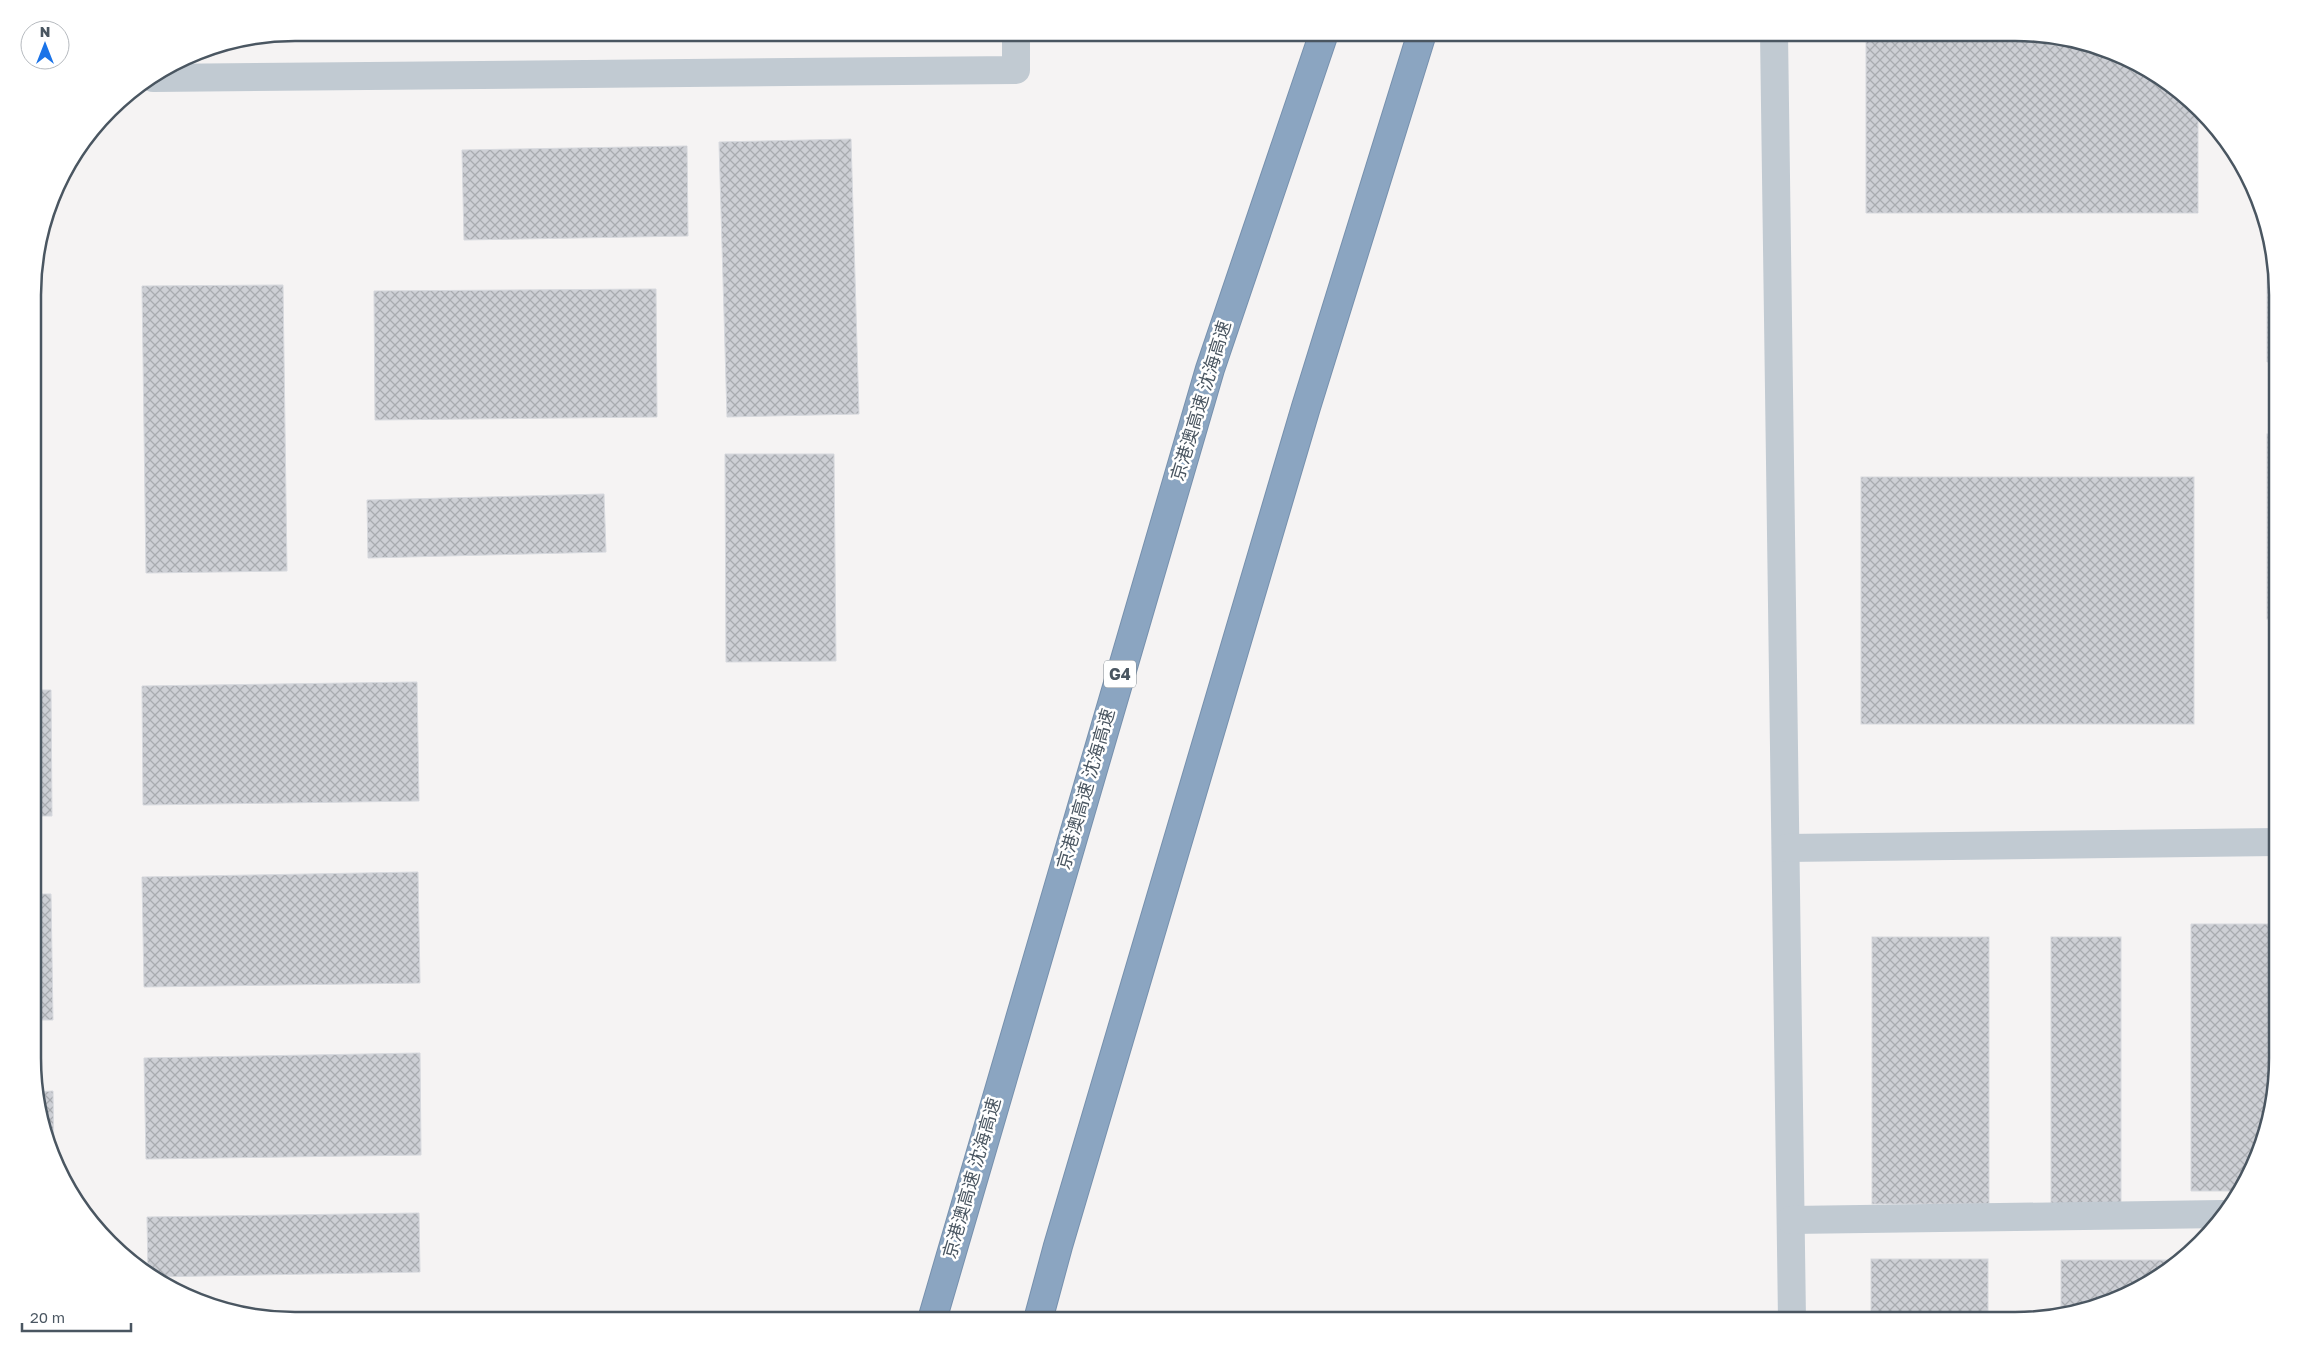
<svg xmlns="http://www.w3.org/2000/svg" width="2310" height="1353" font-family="'Golos Text','Noto Sans SC',sans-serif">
	<defs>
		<pattern id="building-cross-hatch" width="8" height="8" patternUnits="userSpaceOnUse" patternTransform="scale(1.25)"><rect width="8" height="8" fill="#cdcfd5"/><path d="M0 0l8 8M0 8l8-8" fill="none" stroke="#a8abb0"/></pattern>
	</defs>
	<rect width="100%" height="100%" fill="#f5f3f3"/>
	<!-- building -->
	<g fill="url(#building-cross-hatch)" stroke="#d7d9de">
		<polygon points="1866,33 2015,33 2083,42 2146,68 2198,107 2198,213 1866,213"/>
		<polygon points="851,139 859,414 727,417 719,142"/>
		<polygon points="687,146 688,236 464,240 462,150"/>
		<polygon points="2267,227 2277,278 2277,362 2267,362"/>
		<polygon points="283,285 287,571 146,573 142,286"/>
		<polygon points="656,289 657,417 375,420 374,291"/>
		<rect x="2267" y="434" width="10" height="185"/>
		<polygon points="725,454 834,454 836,661 726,662"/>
		<rect x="1861" y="477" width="333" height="247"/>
		<polygon points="604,494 606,552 368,558 367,500"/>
		<polygon points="417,682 419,801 143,805 142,686"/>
		<rect x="2272" y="684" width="5" height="86"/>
		<polygon points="35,690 51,690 52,816 35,816"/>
		<polygon points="418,872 420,983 144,987 142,877"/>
		<polygon points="35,894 51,894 53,1020 35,1020"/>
		<polygon points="2191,924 2277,924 2277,1075 2268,1126 2241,1191 2191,1191"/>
		<rect x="1872" y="937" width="117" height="267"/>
		<rect x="2051" y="937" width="70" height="267"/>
		<polygon points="420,1053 421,1155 146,1159 144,1058"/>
		<polygon points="53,1091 54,1158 47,1142 35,1092"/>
		<polygon points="419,1213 420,1272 152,1277 148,1273 147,1217"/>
		<rect x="1871" y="1259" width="117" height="61"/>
		<polygon points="2061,1260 2179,1260 2146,1285 2083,1311 2061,1315"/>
	</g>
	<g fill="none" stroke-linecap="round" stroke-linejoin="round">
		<defs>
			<g id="highway">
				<polyline points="932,1320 1210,369 1324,33"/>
				<polyline points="1038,1320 1058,1246 1306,407 1422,33"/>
			</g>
		</defs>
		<!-- highway casing -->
		<use href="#highway" stroke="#7690ad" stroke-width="30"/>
		<!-- street -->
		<g stroke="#c1cad2" stroke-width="28">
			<polyline points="1774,33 1792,1320"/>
			<polyline points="153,78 1016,70 1016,33"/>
			<polyline points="1786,848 2277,842"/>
			<polyline points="1791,1220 2223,1214"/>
		</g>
		<!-- highway -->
		<use href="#highway" stroke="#8ba5c1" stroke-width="28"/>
	</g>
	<g text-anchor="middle" stroke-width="5" stroke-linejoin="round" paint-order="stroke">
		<!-- shield labels -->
		<rect fill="#fff" stroke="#808990" stroke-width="1" x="1104" y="660.5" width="32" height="27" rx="4"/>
		<g font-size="16" font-weight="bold" fill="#4a5661">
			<text x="1120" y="680">G4</text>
		</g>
		<!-- street labels -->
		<g font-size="18" fill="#4a5661" stroke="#fff">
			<text transform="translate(1201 401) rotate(-73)" y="6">京港澳高速 沈海高速</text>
			<text transform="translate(1086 789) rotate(-74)" y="6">京港澳高速 沈海高速</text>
			<text transform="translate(972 1178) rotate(-74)" y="6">京港澳高速 沈海高速</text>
		</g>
	</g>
	<!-- crop -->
	<path d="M0 0H2310V1353H0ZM295 41H2015A254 254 0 0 1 2269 295V1058A254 254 0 0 1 2015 1312H295A254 254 0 0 1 41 1058V295A254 254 0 0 1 295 41Z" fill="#fff" fill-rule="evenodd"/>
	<path fill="none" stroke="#4a5661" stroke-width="2.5" d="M295 41H2015A254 254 0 0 1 2269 295V1058A254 254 0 0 1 2015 1312H295A254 254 0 0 1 41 1058V295A254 254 0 0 1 295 41Z"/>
	<!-- north arrow -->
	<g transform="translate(45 45)"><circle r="24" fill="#ffffff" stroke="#b7bbc0"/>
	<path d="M0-4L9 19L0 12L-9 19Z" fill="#1a73e8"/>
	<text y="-8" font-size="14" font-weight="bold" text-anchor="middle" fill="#4a5661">N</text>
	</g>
	<!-- scale -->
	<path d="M22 1323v8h109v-8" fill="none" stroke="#4a5661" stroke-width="2.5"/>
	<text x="30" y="1323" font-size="15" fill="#4a5661" stroke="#ffffff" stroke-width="4" paint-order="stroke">20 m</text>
</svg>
